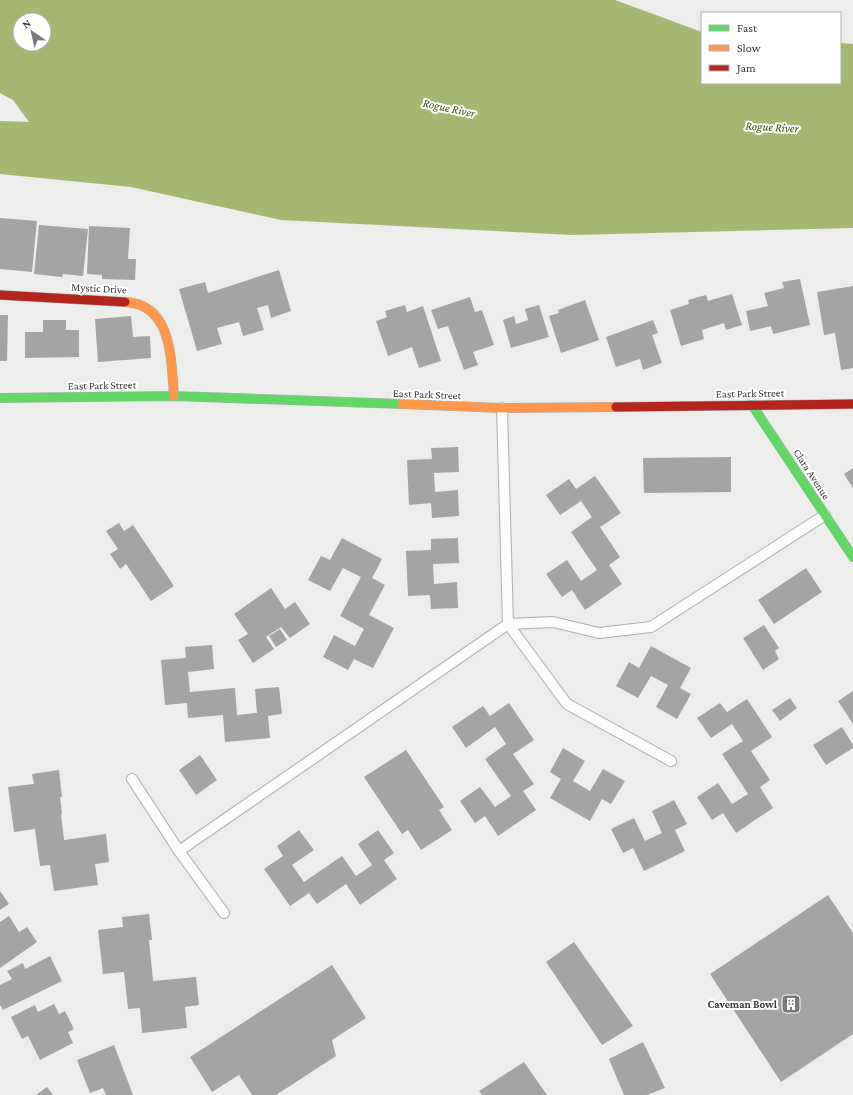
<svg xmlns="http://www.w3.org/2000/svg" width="853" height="1095" font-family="'Crimson Pro',serif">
	<rect width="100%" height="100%" fill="#ededec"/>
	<!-- water -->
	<path fill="#a6b773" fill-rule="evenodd" d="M0,0h615l87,32v51h138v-40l13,1v184l-280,7 -292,-15 -150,-33 -131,-13v-53l29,1 -16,-22 -13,-7zM20,20h24v24h-24z"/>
	<!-- building -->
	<g fill="#a4a4a4">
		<polygon points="0,218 37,221 32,272 0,269"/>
		<polygon points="39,225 88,229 83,276 63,274 62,277 34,274"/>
		<polygon points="89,226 130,228 128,259 136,259 135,280 102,279 102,275 87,274"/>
		<polygon points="279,270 291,311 271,318 268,305 257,308 264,330 243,336 239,322 217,328 222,344 197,351 179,289 205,282 208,293"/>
		<polygon points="800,279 810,325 773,334 771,326 750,331 746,311 768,306 764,293 784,288 782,282"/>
		<polygon points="853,286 853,368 841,370 835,333 824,335 817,292"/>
		<polygon points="732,294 742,325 726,330 724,323 702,330 704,339 681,346 670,310 689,304 688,300 706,295 708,301"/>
		<polygon points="470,297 475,312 482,310 494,345 473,352 478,365 464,370 448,326 438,329 431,310"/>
		<polygon points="585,300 599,340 561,353 549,316 559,313 558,310"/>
		<polygon points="405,305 407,312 423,306 441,361 419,368 412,347 388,356 376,321 387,317 385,311"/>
		<polygon points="539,305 549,337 511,348 503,320 514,316 516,324 528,320 525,309"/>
		<polygon points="0,315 8,315 7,361 0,361"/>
		<polygon points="131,316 133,337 150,336 151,358 98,362 95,319"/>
		<polygon points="43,320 66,320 66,330 79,330 79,357 25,358 25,332 43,332"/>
		<polygon points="653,320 658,333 652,335 662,363 643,370 640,359 616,367 606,337"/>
		<polygon points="458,447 459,472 434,473 435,492 458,490 459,516 432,518 431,503 409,505 407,460 432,459 431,448"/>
		<polygon points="731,457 731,492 644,493 643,458"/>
		<polygon points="853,468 853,488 844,474"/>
		<polygon points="595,476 621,513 600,527 620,557 609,565 622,584 585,610 572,590 562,597 546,574 567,560 581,581 597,570 571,532 592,517 581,501 560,515 546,495 569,479 576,489"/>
		<polygon points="119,523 124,531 133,525 174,586 151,601 126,564 120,569 110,554 118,549 106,531"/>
		<polygon points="342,538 382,559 372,578 385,585 369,615 394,628 373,668 354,659 348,670 323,657 334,635 355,646 364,629 340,616 361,577 343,568 330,591 308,580 321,556 330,560"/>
		<polygon points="458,538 459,563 433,564 434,584 457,582 458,608 431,609 430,595 408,596 406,551 431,550 431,539"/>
		<polygon points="806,568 822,592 774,624 758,600"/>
		<polygon points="271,588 285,609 295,602 310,624 290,638 281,627 266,637 274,649 253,663 238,640 248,634 234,614"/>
		<polygon points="764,625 779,648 775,651 779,659 763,670 743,638"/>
		<polygon points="280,629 287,640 276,647 269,636"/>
		<polygon points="212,645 214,669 188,672 190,692 235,688 237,715 257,713 255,689 279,687 282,714 268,716 270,738 225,742 223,715 188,718 187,703 165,705 161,660 186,658 185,647"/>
		<polygon points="651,646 691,668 680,688 691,694 677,719 656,707 668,685 651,676 638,698 616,686 629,662 639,668"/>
		<polygon points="853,691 853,724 838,701"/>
		<polygon points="790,698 797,708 780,721 772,710"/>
		<polygon points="747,699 772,737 751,751 770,780 760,787 773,808 736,833 723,813 712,820 697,797 718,783 732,804 748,794 722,754 743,741 732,724 711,738 697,718 720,703 727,712"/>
		<polygon points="509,703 534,740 513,754 534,784 523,791 536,810 498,836 485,816 475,823 460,801 480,787 495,807 511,796 485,759 506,744 495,727 466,748 452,727 483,706 490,716"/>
		<polygon points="842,727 853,745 853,748 826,765 813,745"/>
		<polygon points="563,748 585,761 573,781 590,791 603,769 625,781 611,804 602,799 590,821 550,798 561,779 550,772"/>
		<polygon points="406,750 444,807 439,810 452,830 421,850 408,830 402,834 364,777"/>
		<polygon points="200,755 217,780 196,795 179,770"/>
		<polygon points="59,770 62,797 60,797 62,814 61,814 64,840 106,834 109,862 95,864 98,885 54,891 50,865 40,866 35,829 14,832 8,787 34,784 32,774"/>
		<polygon points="674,800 687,824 675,830 685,851 644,871 633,848 623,853 611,829 634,818 645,841 662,833 652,811"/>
		<polygon points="299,830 314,850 292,865 304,882 342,856 356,876 372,865 358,844 378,830 394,853 384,860 397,879 360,905 346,884 317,904 309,893 290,906 264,869 283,856 277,846"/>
		<polygon points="0,891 9,904 0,910"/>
		<polygon points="828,895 853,933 853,1034 781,1082 710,974"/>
		<polygon points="149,914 152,940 149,940 153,981 196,977 199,1005 185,1007 187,1028 142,1033 140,1008 128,1009 124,972 103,974 98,930 123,927 122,917"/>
		<polygon points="9,916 19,932 27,927 37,942 0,968 0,922"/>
		<polygon points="574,942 633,1026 602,1045 546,962"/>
		<polygon points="50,956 62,981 3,1010 0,1005 0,985 12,979 7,971 23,963 25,969"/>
		<polygon points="332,965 366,1018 332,1040 336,1056 276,1095 252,1095 239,1075 212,1092 190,1057"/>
		<polygon points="54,1004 59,1014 65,1011 74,1029 68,1032 73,1043 40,1060 28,1036 22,1039 11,1017 35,1005 38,1012"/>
		<polygon points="643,1042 665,1088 647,1095 624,1095 609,1059"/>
		<polygon points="114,1045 133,1095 106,1095 103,1088 90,1093 77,1060"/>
		<polygon points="524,1062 547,1095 482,1095 479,1091"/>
		<polygon points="47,1087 53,1095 36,1095"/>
	</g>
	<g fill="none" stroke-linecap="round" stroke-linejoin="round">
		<defs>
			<g id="lane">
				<polyline points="502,408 508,624 567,704 671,761"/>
				<polyline points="132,779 179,851 224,913"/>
				<polyline points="179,851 508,624 553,622 599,633 651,627 825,515"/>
			</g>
			<g id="fast">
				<polyline points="0,398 174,396 402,404"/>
				<polyline points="752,405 853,557"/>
			</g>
			<g id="slow">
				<path d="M125,302c48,2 46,59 49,94"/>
				<polyline points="402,404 502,408 616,407"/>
			</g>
			<g id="jam">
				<polyline points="0,295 125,302"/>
				<polyline points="616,407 853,404"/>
			</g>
		</defs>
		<!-- lane casing -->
		<use href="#lane" stroke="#aeaead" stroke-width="12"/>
		<!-- fast casing -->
		<use href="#fast" stroke="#aeaead" stroke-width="10"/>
		<!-- slow casing -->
		<use href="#slow" stroke="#aeaead" stroke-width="10"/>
		<!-- jam casing -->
		<use href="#jam" stroke="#aeaead" stroke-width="10"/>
		<!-- lane -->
		<use href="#lane" stroke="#fcfcfc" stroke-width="10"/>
		<!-- fast -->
		<use href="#fast" stroke="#63d668" stroke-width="9"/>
		<!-- slow -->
		<use href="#slow" stroke="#ff974d" stroke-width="9"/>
		<!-- jam -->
		<use href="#jam" stroke="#b3261e" stroke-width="9"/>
	</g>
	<!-- icons -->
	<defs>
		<symbol id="building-square" viewBox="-11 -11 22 22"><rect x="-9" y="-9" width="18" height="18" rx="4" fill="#797978" stroke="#fff"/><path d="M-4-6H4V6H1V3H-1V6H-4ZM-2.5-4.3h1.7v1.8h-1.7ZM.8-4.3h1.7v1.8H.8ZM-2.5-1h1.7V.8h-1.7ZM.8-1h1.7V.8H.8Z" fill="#fff"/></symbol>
	</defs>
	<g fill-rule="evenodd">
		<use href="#building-square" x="780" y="993" width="22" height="22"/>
	</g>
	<g text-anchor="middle" stroke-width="4" stroke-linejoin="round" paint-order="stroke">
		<!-- street labels -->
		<g font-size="11" fill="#3a3a39" stroke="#fff">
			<text transform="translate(99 288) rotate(3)" y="4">Mystic Drive</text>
			<text transform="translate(102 385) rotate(-1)" y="4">East Park Street</text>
			<text transform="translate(750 393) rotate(-1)" y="4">East Park Street</text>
			<text transform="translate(427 394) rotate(2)" y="4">East Park Street</text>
			<text transform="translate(812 474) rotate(57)" y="4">Clara Avenue</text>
		</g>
		<!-- poi labels -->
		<g font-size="11" font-weight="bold" fill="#3a3a39" stroke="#fff" text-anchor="end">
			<text x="777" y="1008">Caveman Bowl</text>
		</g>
		<!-- water labels -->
		<g font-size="12" font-style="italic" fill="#415007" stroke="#fff">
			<text transform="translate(449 108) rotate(12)" y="4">Rogue River</text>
			<text transform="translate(772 127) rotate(3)" y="4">Rogue River</text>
		</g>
	</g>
	<!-- legend -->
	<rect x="701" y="12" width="140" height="72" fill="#ffffff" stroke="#b0b0b0"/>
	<rect x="709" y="25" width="20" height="6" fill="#63d668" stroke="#b0b0b0"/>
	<text x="737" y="32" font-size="12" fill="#3a3a39">Fast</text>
	<rect x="709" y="45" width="20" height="6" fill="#ff974d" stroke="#b0b0b0"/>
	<text x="737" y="52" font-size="12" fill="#3a3a39">Slow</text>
	<rect x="709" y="65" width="20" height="6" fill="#b3261e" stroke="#b0b0b0"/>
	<text x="737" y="72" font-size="12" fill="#3a3a39">Jam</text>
	<!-- north arrow -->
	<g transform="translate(32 32) rotate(326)"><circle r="19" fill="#ffffff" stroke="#b0b0b0"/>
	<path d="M0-3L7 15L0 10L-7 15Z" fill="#797978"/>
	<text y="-6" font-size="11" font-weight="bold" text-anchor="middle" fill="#3a3a39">N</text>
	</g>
</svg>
